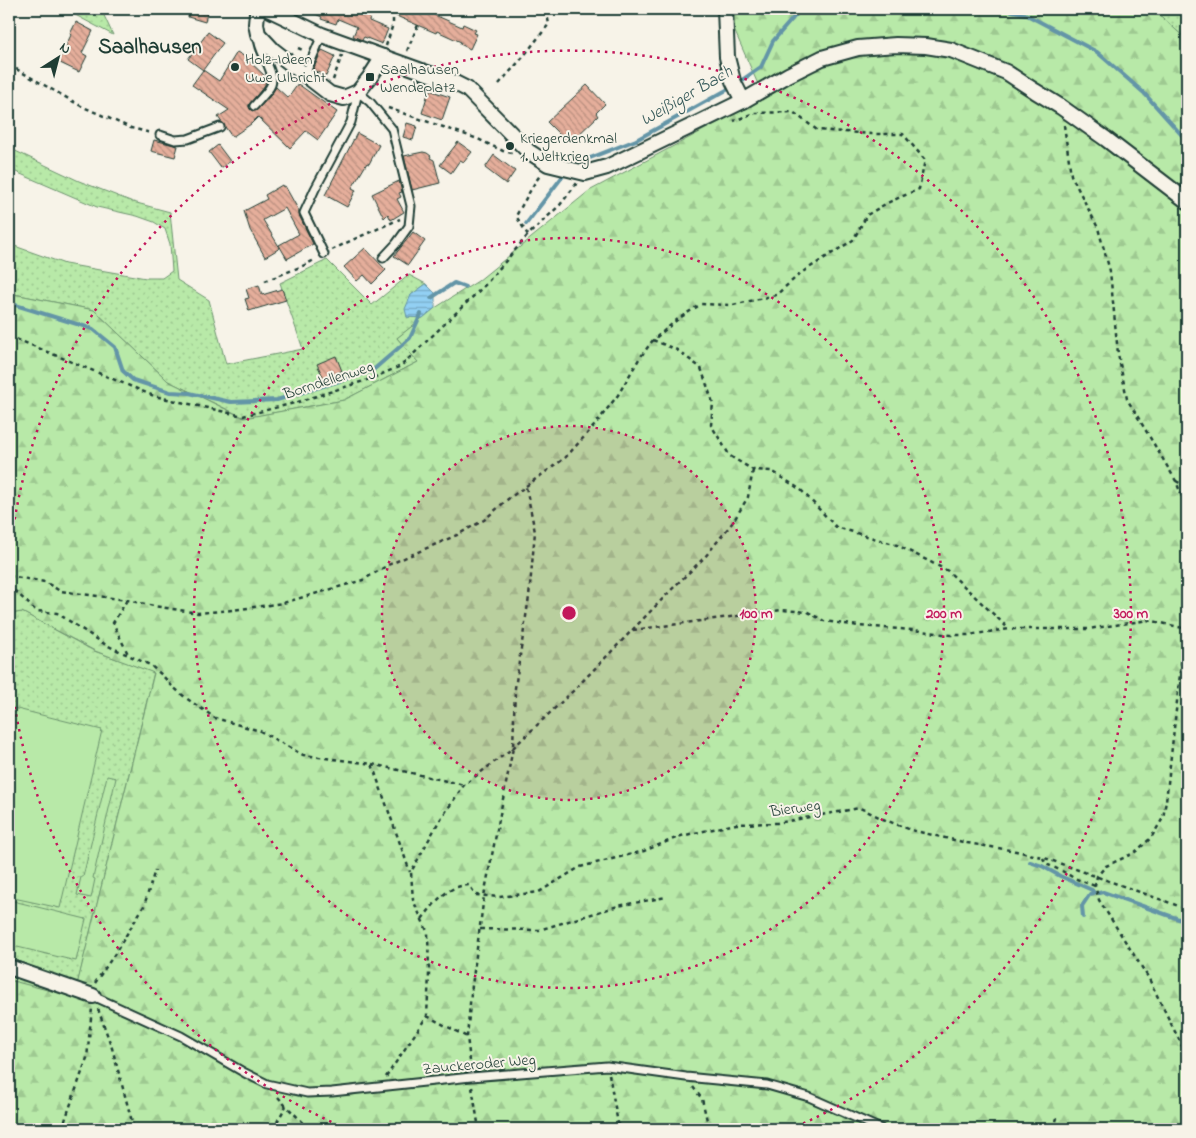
<svg xmlns="http://www.w3.org/2000/svg" width="1196" height="1138" font-family="'Indie Flower',sans-serif">
	<defs>
		<pattern id="green-dots" width="8" height="8" patternUnits="userSpaceOnUse" patternTransform="scale(1.25)"><rect width="8" height="8" fill="#b8e9a8"/><path d="M2 2h.1M6 6h.1" fill="none" stroke="#9ec991" stroke-width="1.8" stroke-linecap="round"/></pattern>
		<pattern id="forest-firs" width="22" height="20" patternUnits="userSpaceOnUse" patternTransform="scale(1.25)"><rect width="22" height="20" fill="#b8e9a8"/><path d="M5 1l3.5 6h-7zM16 11l3.5 6h-7z" fill="#9ec991"/></pattern>
		<pattern id="water-rules" width="6" height="5" patternUnits="userSpaceOnUse" patternTransform="scale(1.25)"><rect width="6" height="5" fill="#92d0f3"/><path d="M0 2.5h6" fill="none" stroke="#77aac6"/></pattern>
		<pattern id="building-back-hatch" width="6" height="6" patternUnits="userSpaceOnUse" patternTransform="scale(1.25)"><rect width="6" height="6" fill="#e5ae9b"/><path d="M-1 5l2 2M0 0l6 6M5-1l2 2" fill="none" stroke="#b98f7f"/></pattern>
	</defs>
	<rect width="100%" height="100%" fill="#f7f3e8"/>
	<filter id="ink" filterUnits="userSpaceOnUse"><feTurbulence type="fractalNoise" baseFrequency=".02" numOctaves="2"/><feDisplacementMap in="SourceGraphic" scale="10" xChannelSelector="R" yChannelSelector="G"/><feConvolveMatrix kernelMatrix="1 2 1 2 8 2 1 2 1" color-interpolation-filters="sRGB"/></filter>
	<g filter="url(#ink)">
		<!-- green -->
		<g fill="url(#green-dots)" stroke="#6c936e">
			<polygon points="64,9 101,9 113,35"/>
			<polygon points="1153,9 1187,9 1187,40"/>
			<polygon points="9,148 79,181 133,202 170,212 177,280 209,300 226,364 303,349 280,283 327,260 372,305 409,275 426,284 411,295 407,317 423,318 397,338 418,362 344,400 245,418 168,381 94,310 9,293 9,244 65,264 146,278 162,278 172,271 170,244 165,229 154,222 137,216 97,207 9,169"/>
			<polygon points="22,612 94,651 154,672 74,998 9,980 9,614"/>
		</g>
		<!-- forest -->
		<polygon fill="url(#forest-firs)" stroke="#6c936e" points="744,9 1153,9 1187,40 1187,1129 9,1129 9,980 74,997 154,673 95,651 22,612 9,614 9,293 94,310 168,381 244,418 344,400 418,362 397,338 435,308 478,281 589,191 764,98 729,18"/>
		<!-- pitch -->
		<g fill="#b8e9a8" stroke="#6c936e">
			<polygon points="9,707 102,730 60,908 9,897"/>
			<polygon points="107,776 116,778 93,878 95,879 91,898 77,895 81,877 83,877"/>
			<polygon points="9,900 86,919 76,961 9,945"/>
		</g>
		<!-- water -->
		<polygon fill="url(#water-rules)" stroke="#6495a7" points="426,284 435,293 435,308 423,318 407,317 405,309 411,295"/>
		<g fill="none" stroke-linecap="round" stroke-linejoin="round">
			<!-- stream -->
			<g stroke="#6495a7" stroke-width="4">
				<polyline points="1003,9 1025,14 1097,52 1144,93 1187,141"/>
				<polyline points="738,83 761,67 773,41 801,9"/>
				<polyline points="570,166 574,159 590,158 636,140 732,87"/>
				<polyline points="526,224 566,172"/>
				<polyline points="431,298 454,283 465,287"/>
				<polyline points="9,303 93,329 115,347 123,371 133,380 170,392 189,393 231,402 277,400 372,371 410,338 421,314"/>
				<polyline points="1030,862 1042,866 1060,876 1092,890 1094,893 1090,894 1082,906 1083,917"/>
				<polyline points="1099,893 1103,892 1187,922"/>
			</g>
		</g>
		<!-- building -->
		<g fill="url(#building-back-hatch)" stroke="#1f3d34">
			<polygon points="190,9 208,9 205,22 188,17"/>
			<polygon points="304,9 351,9 370,17 369,21 388,29 382,44 364,37 362,40 353,36 357,27 338,19 336,24 321,19 322,17"/>
			<polygon points="380,9 429,9 428,12 462,27 463,24 476,30 474,33 477,34 470,49 460,44 461,42 437,31 436,33"/>
			<polygon points="76,22 93,31 82,53 87,56 79,72 58,62 71,35 70,34"/>
			<polygon points="208,32 223,43 203,70 188,59"/>
			<polygon points="322,50 335,56 326,76 313,70"/>
			<polygon points="237,52 247,58 247,59 266,77 265,85 249,105 249,107 251,110 255,111 258,109 270,96 276,87 288,98 298,84 337,112 318,140 306,131 290,148 258,117 251,124 232,137 218,117 229,110 192,85 203,70 219,81"/>
			<polygon points="587,85 605,104 596,113 598,116 573,140 571,137 566,141 547,122"/>
			<polygon points="429,90 450,97 442,120 422,113"/>
			<polygon points="407,123 417,126 413,140 403,137"/>
			<polygon points="357,133 379,145 369,164 367,163 352,188 356,190 347,207 325,195"/>
			<polygon points="154,140 178,146 175,157 151,151"/>
			<polygon points="458,142 472,152 464,162 460,160 451,173 440,165"/>
			<polygon points="218,145 230,161 221,168 209,152"/>
			<polygon points="423,152 427,153 431,156 430,158 434,160 440,183 412,190 404,156"/>
			<polygon points="494,155 515,171 506,184 485,168"/>
			<polygon points="399,181 402,192 399,193 401,197 397,199 404,212 391,220 388,214 384,218 372,194"/>
			<polygon points="282,185 283,187 285,186 299,211 299,215 313,244 287,259 279,245 299,234 285,208 263,220 280,248 265,257 250,230 244,211 267,199 265,195"/>
			<polygon points="413,232 425,241 408,265 394,256"/>
			<polygon points="365,248 386,270 372,284 364,275 357,281 344,267"/>
			<polygon points="259,285 262,295 282,289 286,300 249,311 245,299 249,298 246,289"/>
			<polygon points="336,356 342,371 324,379 317,364"/>
		</g>
		<g fill="none" stroke-linecap="round" stroke-linejoin="round">
			<defs>
				<g id="lane">
					<polyline points="305,75 322,35"/>
					<path d="M254,106c4,-5 15,-15 17,-21 5,-14 -14,-34 -13,-49"/>
					<polyline points="160,135 175,140 188,139 220,127"/>
					<polyline points="324,254 304,213 315,189 351,122 358,92 370,102 392,129 411,206 409,226 396,244 383,258"/>
					<polyline points="93,996 181,1036 245,1073 267,1084 307,1093 332,1092 471,1077 607,1066 686,1077 767,1085 809,1097 881,1129"/>
				</g>
				<g id="street">
					<polyline points="259,9 257,13 256,24 258,34 273,50 330,94 344,98 358,92 370,77 383,57"/>
					<polyline points="268,9 322,35 455,83 467,89 528,151 548,164 585,173 607,167 698,123 743,101 788,75 822,58 858,48 896,45 926,46 951,50 1006,72 1035,91 1061,107 1106,139 1187,201"/>
					<polyline points="725,9 727,57 733,81 743,101"/>
					<polyline points="9,967 93,996"/>
				</g>
			</defs>
			<!-- lane casing -->
			<use href="#lane" stroke="#1f3d34" stroke-width="11"/>
			<!-- street casing -->
			<use href="#street" stroke="#1f3d34" stroke-width="18"/>
			<!-- path -->
			<g stroke="#1f3d34" stroke-width="2.5" stroke-dasharray="4 4" stroke-linecap="butt">
				<polyline points="386,46 393,24 393,9"/>
				<polyline points="298,48 305,51"/>
				<polyline points="407,51 418,25"/>
				<polyline points="9,65 81,106 131,128 151,133"/>
				<polyline points="333,80 342,55"/>
				<polyline points="499,84 523,57 549,24 546,9"/>
				<polyline points="388,108 478,139 503,151 512,153"/>
				<polyline points="1064,125 1071,175 1098,228 1110,271 1118,354 1127,399 1176,481 1187,510"/>
				<polyline points="528,235 516,216 534,184 541,174"/>
				<polyline points="332,250 350,241 400,219"/>
				<polyline points="265,281 305,265 316,259"/>
				<polyline points="9,336 154,396 243,416 298,402 370,379 401,366 485,285 528,235 560,205 577,183"/>
				<polyline points="653,340 677,350 701,368 713,403 711,425 730,456 753,470 772,471 801,490 836,527 897,545 948,571 1009,629"/>
				<polyline points="1176,481 1187,487"/>
				<polyline points="9,576 45,582 60,591 127,600 154,606 198,613 233,610 283,603 363,580 388,565 457,535 484,520 508,499 565,458 594,426 618,395 639,359 653,340 678,319 701,304 733,305 776,295 801,273 853,240 867,215 887,203 919,189 925,160 903,134 872,134 817,130 793,112 754,113 734,121"/>
				<polyline points="9,585 36,611 57,613 106,645 150,665 162,675 172,686 186,698 215,718 260,731 303,755 372,764 410,872"/>
				<polyline points="127,600 113,623 128,654"/>
				<polyline points="1187,621 1185,629 1166,801 1163,818 1151,838 1134,853 1106,866 1097,876 1095,886 1099,900 1148,977 1187,1056"/>
				<polyline points="633,630 782,610 808,612 824,621 859,626 913,630 951,635 968,635 1009,629 1088,629 1149,620 1187,629"/>
				<polyline points="372,764 464,785"/>
				<polyline points="1043,858 1046,864 1062,871 1074,878 1095,886"/>
				<path d="M422,919c14,-17 24,-33 47,-34l7,10 23,2 40,-5 41,-25 64,-16 37,-15 55,-12 41,-1 83,-15 23,11 28,11 56,13 49,8 26,6 145,52"/>
				<polyline points="480,929 539,930 618,906 666,897"/>
				<polyline points="95,983 114,955 144,906 155,870"/>
				<polyline points="98,1009 112,1048 134,1129"/>
				<polyline points="427,1016 467,1037"/>
				<polyline points="471,1069 467,1037 471,993 484,896 513,748 515,688 529,597 535,532 526,487"/>
				<polyline points="609,1074 619,1129"/>
				<polyline points="386,1077 427,1016 429,974 428,933 413,900 411,872 438,823 464,785 513,748 574,690 678,583 705,557 733,522 748,497 753,470"/>
				<polyline points="472,1087 479,1129"/>
				<polyline points="693,1087 702,1099 709,1129"/>
				<polyline points="278,1097 286,1106 310,1129"/>
				<polyline points="62,1129 87,1058 92,1008"/>
				<polyline points="273,1129 286,1106"/>
				<polyline points="1054,1129 1058,1114"/>
			</g>
			<!-- lane -->
			<use href="#lane" stroke="#f7f3e8" stroke-width="7"/>
			<!-- street -->
			<use href="#street" stroke="#f7f3e8" stroke-width="14"/>
		</g>
	</g>
	<!-- distance rings -->
	<circle cx="569" cy="613" r="187" fill="#c2185b" fill-opacity=".12"/>
	<g fill="none" stroke="#c2185b" stroke-width="2.5" stroke-dasharray="2.5 5">
		<circle cx="569" cy="613" r="187"/>
		<circle cx="569" cy="613" r="375"/>
		<path d="M345 1128A562 562 0 0 1 9 662M9 564A562 562 0 1 1 793 1128"/>
	</g>
	<!-- markers -->
	<g fill="#1f3d34" stroke="#f7f3e8" stroke-width="2">
		<circle cx="235" cy="67" r="5"/>
		<rect x="365" y="72" width="10" height="10" rx="2.5"/>
		<circle cx="510" cy="146" r="5"/>
	</g>
	<g text-anchor="middle" stroke-width="4" stroke-linejoin="round" paint-order="stroke">
		<!-- poi labels -->
		<g font-size="16" fill="#1f3d34" stroke="#f7f3e8" text-anchor="start">
			<text x="245" y="64">Holz-Ideen<tspan x="245" dy="18">Uwe Ulbricht</tspan></text>
			<text x="380" y="74">Saalhausen<tspan x="380" dy="18">Wendeplatz</tspan></text>
			<text x="520" y="143">Kriegerdenkmal<tspan x="520" dy="18">1. Weltkrieg</tspan></text>
		</g>
		<!-- street labels -->
		<g font-size="16" fill="#1f3d34" stroke="#f7f3e8">
			<text transform="translate(328 379) rotate(-18)" y="6">Borndellenweg</text>
			<text transform="translate(795 807) rotate(-8)" y="6">Bierweg</text>
			<text transform="translate(479 1063) rotate(-5)" y="6">Zauckeroder Weg</text>
		</g>
		<!-- water labels -->
		<g font-size="18" font-style="italic" fill="#365a5a" stroke="#f7f3e8">
			<text transform="translate(686 95) rotate(-30)" y="6">Weißiger Bach</text>
		</g>
		<!-- district labels -->
		<g font-size="21" font-weight="bold" fill="#1f3d34" stroke="#f7f3e8">
			<text x="150" y="53">Saalhausen</text>
		</g>
	</g>
	<circle cx="569" cy="613" r="8" fill="#c2185b" stroke="#f7f3e8" stroke-width="2.5"/>
	<g font-size="15" text-anchor="middle" font-weight="bold" fill="#c2185b" stroke="#f7f3e8" stroke-width="4" stroke-linejoin="round" paint-order="stroke">
		<text x="756" y="618">100 m</text>
		<text x="944" y="618">200 m</text>
		<text x="1131" y="618">300 m</text>
	</g>
	<!-- margin -->
	<rect width="1196" height="1138" fill="none" stroke="#f7f3e8" stroke-width="30"/>
	<rect x="15" y="15" width="1166" height="1108" fill="none" stroke="#1f3d34" stroke-width="2" filter="url(#ink)"/>
	<!-- north arrow -->
	<g transform="translate(58 58) rotate(36)" stroke="#f7f3e8" stroke-width="4" paint-order="stroke">
	<path d="M0-4L9 19L0 12L-9 19Z" fill="#1f3d34"/>
	<text y="-8" font-size="14" font-weight="bold" text-anchor="middle" fill="#1f3d34">N</text>
	</g>
</svg>
